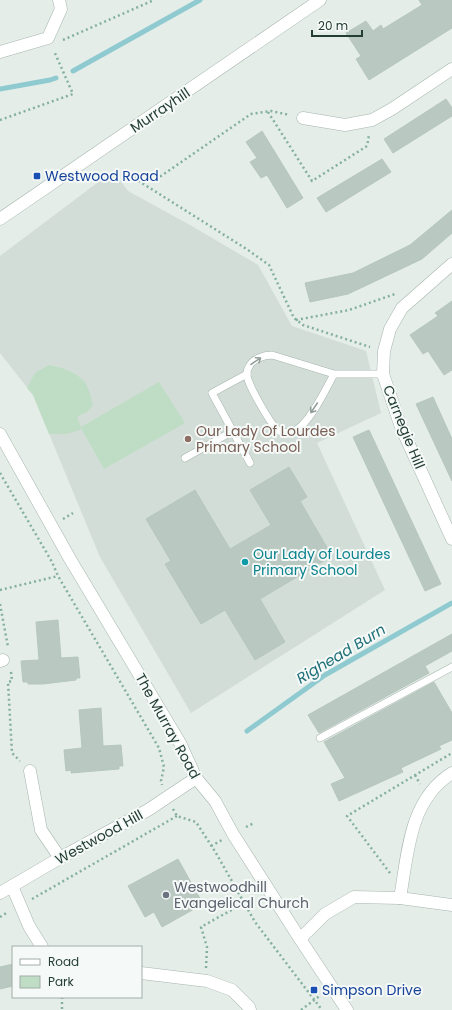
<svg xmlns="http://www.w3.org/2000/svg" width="452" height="1010" font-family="Poppins,sans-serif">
	<rect width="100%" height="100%" fill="#e4ede8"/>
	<!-- built -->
	<polygon fill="#d2ddd7" points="113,171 128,191 190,225 258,265 292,326 366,351 381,413 317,443 385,590 191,713 100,557 33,395 0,353 0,256"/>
	<!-- green -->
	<path fill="#beddc4" d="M49,365c12,2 33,9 38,21 3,6 4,13 6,19l-6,7 -9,4v4l3,7 78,-45 26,41 -81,46 -23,-41 -1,2 -14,4h-17l-16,-39 -6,-7 8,-15z"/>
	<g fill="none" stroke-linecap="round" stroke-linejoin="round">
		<!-- stream -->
		<g stroke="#8ecad0" stroke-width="5">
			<polyline points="73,71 200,0"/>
			<polyline points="0,89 50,80 56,78"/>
			<polyline points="247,731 325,675 452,603"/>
		</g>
	</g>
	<!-- building -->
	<g fill="#b9c8c1" stroke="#b6c7bf">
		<polygon points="419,0 452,0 452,28 369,80 356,59 361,56 346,33 366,21 373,31 381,25 383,29 422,5"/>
		<polygon points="446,99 452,108 452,116 393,153 384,139"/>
		<polygon points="262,131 303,198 287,208 267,175 261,178 250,162 257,158 246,142"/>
		<polygon points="382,159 391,172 326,212 317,198"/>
		<polygon points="452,210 452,233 422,259 348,294 310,302 305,283 353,273 410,245"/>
		<polygon points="452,301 452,370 444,375 428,351 423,354 410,335 438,316 435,313"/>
		<polygon points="433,397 452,439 452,481 416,404"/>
		<polygon points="369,430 441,584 425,591 353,437"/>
		<polygon points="289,467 307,497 300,501 332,556 260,599 285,642 255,660 225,610 201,624 165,564 171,561 146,519 195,490 230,549 271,525 250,490"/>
		<polygon points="58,620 61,658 78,657 80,678 76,678 76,680 43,684 28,684 28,682 23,682 21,661 39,660 36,622"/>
		<polygon points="452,634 452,651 425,666 429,673 319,733 308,715"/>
		<polygon points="434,682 452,713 452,740 439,746 441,749 401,768 403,772 339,801 331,784 345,778 324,742"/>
		<polygon points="101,708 103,746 121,745 123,766 119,766 119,769 71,773 71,770 66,771 64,750 82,748 79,710"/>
		<polygon points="178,859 203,904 162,927 154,912 145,917 128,886"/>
		<polygon points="13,964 13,986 0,989 0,967"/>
	</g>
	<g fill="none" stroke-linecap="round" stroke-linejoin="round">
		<defs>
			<g id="service">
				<polyline points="247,374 212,393 250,463"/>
				<path d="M334,374c-8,15 -22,44 -35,54 -5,4 -14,6 -20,3 -8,-5 -30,-45 -32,-55 0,-3 0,-7 2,-9 3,-8 15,-12 23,-12l62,19h49"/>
				<polyline points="185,458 233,431"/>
				<polyline points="320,738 452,667"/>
			</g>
			<g id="minor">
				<polyline points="0,52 48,38 61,9 59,0"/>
				<polyline points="303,118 345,125 372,120 392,109 452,69"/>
				<polyline points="452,264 402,308 390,329 384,351 383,374 401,427 452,539"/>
				<polyline points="0,661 3,660"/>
				<polyline points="30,771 41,830 60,858"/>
				<polyline points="12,886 29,926 42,947"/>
				<path d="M400,898c8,-45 9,-98 52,-125"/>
				<polyline points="300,939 325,914 354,897 400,898 452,905"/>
				<polyline points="141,973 207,981 232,990 249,1007 250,1010"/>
			</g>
			<g id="tertiary">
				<polyline points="0,219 320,0"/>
				<polyline points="0,434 70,559 180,743 196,778 215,801 233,834 300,939 347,1010"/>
				<polyline points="0,893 60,858 148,810 196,778"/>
			</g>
		</defs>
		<!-- service casing -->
		<use href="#service" stroke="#a7b5af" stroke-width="8"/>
		<!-- minor casing -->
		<use href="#minor" stroke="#a7b5af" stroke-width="13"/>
		<!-- tertiary casing -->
		<use href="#tertiary" stroke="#a7b5af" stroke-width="13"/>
		<!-- path -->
		<g stroke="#85b0a0" stroke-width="2.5" stroke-dasharray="2 3" stroke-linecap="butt">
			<polyline points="63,40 154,0"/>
			<polyline points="268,112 312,181 367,146 369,135"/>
			<polyline points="0,120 73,94 54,51"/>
			<polyline points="134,178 248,250 269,265 294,318 303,325 370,347"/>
			<polyline points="135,178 161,176 251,114 271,111 290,115"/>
			<polyline points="296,320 349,310 395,294"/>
			<polyline points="0,473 52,562 58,576 159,748 164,767 161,781 162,785"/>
			<polyline points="63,519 73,513"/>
			<polyline points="0,590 58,576"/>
			<polyline points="0,604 8,647"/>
			<polyline points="11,672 12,681 8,682 12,753 20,761"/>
			<polyline points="415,775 420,784"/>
			<polyline points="173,809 177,816 196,822 216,853 255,922 322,1010"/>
			<polyline points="246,827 254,823"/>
			<polyline points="211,846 222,840"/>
			<polyline points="390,873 347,816 452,753"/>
			<polyline points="32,899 177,816"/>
			<polyline points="0,917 8,912"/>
			<polyline points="206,968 207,947 201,927 244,903"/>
			<polyline points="62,997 62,1010"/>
			<polyline points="301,1010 321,995"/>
		</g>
		<!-- service -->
		<use href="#service" stroke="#fff" stroke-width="7"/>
		<!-- minor -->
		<use href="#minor" stroke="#fff" stroke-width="12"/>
		<!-- tertiary -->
		<use href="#tertiary" stroke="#fff" stroke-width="12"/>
	</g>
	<!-- one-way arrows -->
	<defs><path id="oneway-shaft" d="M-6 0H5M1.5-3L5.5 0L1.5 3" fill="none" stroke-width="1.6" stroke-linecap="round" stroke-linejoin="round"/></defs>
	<g stroke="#929e9a">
		<use href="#oneway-shaft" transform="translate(256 361) rotate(-34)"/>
		<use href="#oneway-shaft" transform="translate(314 408) rotate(124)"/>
	</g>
	<!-- markers -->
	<g fill="#1a4fb4" stroke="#f5f9f7" stroke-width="1.5">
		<rect x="33" y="172" width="8" height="8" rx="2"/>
		<rect x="310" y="986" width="8" height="8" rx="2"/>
	</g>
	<circle fill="#8d6e63" stroke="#f5f9f7" stroke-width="1.5" cx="188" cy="439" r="4"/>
	<circle fill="#0f9aa8" stroke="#f5f9f7" stroke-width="1.5" cx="245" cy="562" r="4"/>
	<circle fill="#6b7280" stroke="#f5f9f7" stroke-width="1.5" cx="166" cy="895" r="4"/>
	<g text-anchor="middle" stroke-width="4" stroke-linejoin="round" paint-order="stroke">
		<!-- street labels -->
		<g font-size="14" fill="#243e35" stroke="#f5f9f7">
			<text transform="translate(160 110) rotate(-34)" y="5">Murrayhill</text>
			<text transform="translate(404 427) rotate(68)" y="5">Carnegie Hill</text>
			<text transform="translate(168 726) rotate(61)" y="5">The Murray Road</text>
			<text transform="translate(99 837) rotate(-29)" y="5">Westwood Hill</text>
		</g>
		<!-- transit labels -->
		<g font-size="14" fill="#164399" stroke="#f5f9f7" text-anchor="start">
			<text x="45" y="181">Westwood Road</text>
			<text x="322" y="995">Simpson Drive</text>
		</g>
		<!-- education labels -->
		<g font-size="14" fill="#785e54" stroke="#f5f9f7" text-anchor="start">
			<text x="196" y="436">Our Lady Of Lourdes<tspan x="196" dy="16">Primary School</tspan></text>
		</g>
		<!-- culture labels -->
		<g font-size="14" fill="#0d838f" stroke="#f5f9f7" text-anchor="start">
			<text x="253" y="559">Our Lady of Lourdes<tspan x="253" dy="16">Primary School</tspan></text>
		</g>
		<!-- worship labels -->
		<g font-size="14" fill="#5b616d" stroke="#f5f9f7" text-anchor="start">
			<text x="174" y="892">Westwoodhill<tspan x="174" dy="16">Evangelical Church</tspan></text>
		</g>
		<!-- water labels -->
		<g font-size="15" font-style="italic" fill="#1f7079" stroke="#f5f9f7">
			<text transform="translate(341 654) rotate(-31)" y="5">Righead Burn</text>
		</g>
	</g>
	<!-- legend -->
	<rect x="12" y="946" width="130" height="52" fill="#f5f9f7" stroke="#a1aea9"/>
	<rect x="20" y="959" width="20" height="6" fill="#ffffff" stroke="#a1aea9"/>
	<text x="48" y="966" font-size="12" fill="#243e35">Road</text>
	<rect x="20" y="976" width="20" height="12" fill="#beddc4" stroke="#a1aea9"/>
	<text x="48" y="986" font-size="12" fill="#243e35">Park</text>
	<!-- scale -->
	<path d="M312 30v6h50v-6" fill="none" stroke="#243e35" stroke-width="2"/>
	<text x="318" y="30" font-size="12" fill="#243e35" stroke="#f5f9f7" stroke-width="3" paint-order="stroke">20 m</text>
</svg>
